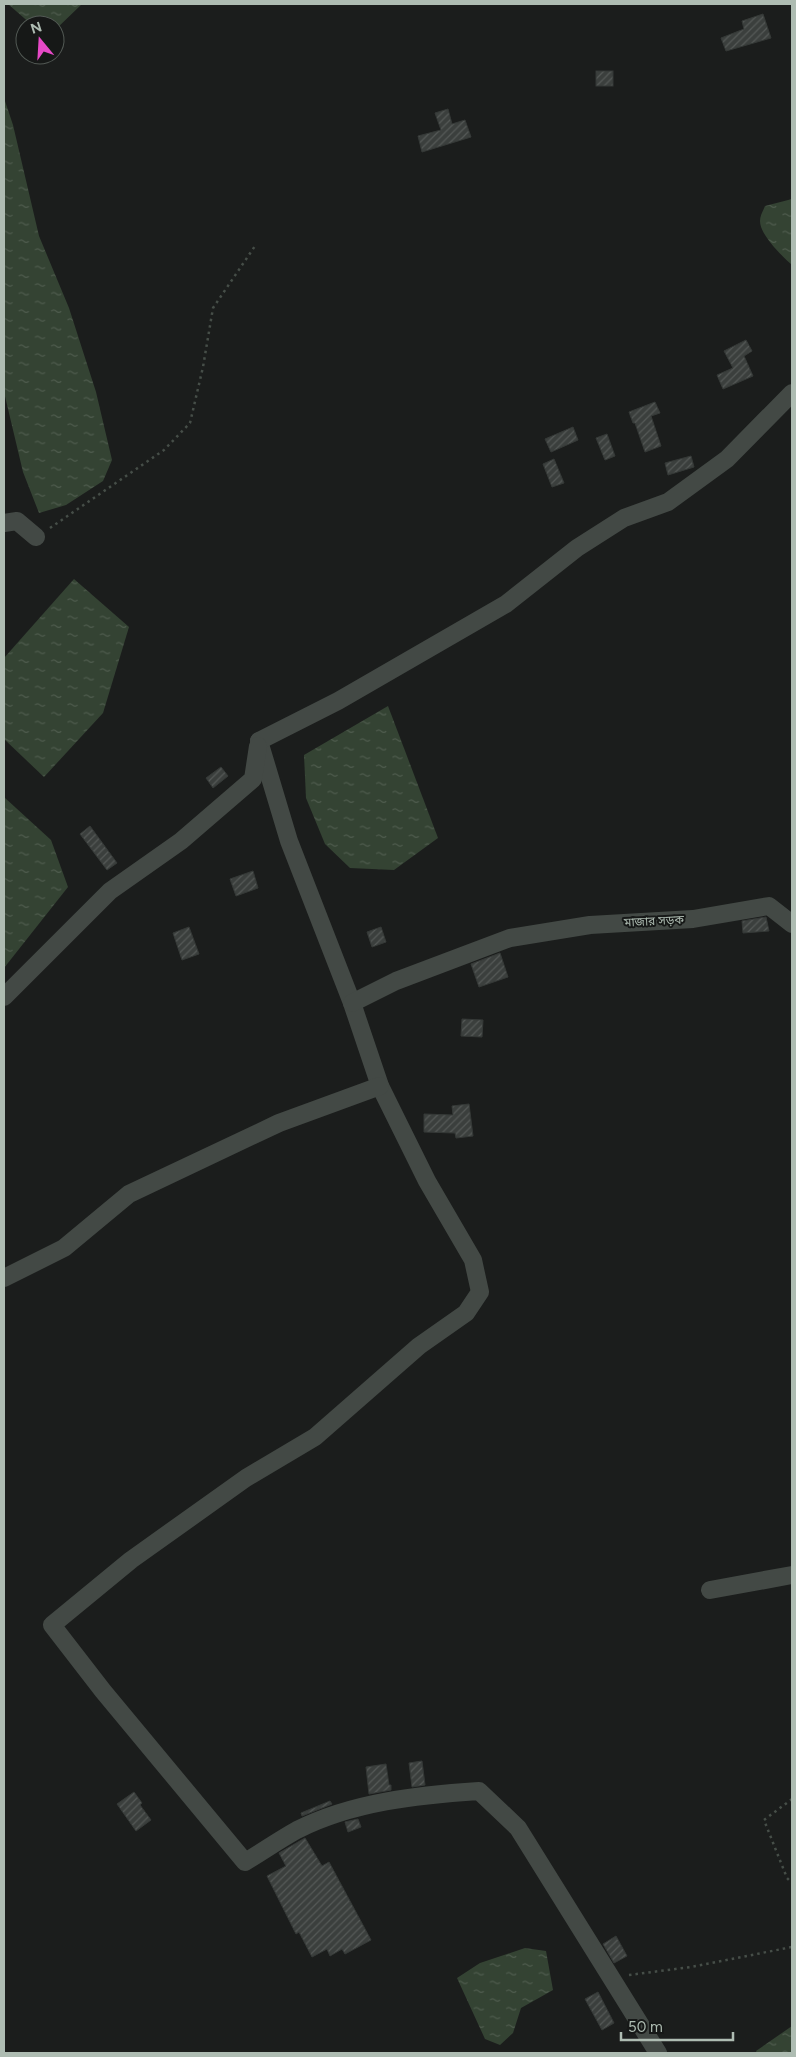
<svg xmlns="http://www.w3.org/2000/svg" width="796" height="2057" font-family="Figtree,'Noto Sans Bengali',sans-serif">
	<defs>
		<pattern id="water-ripples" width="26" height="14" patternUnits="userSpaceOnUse" patternTransform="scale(1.25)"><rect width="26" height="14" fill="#344333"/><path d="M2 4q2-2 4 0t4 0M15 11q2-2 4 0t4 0" fill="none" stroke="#4f5c4e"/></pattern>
		<pattern id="building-hatch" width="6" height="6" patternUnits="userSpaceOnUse" patternTransform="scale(1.25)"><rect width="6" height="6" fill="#3b3f3d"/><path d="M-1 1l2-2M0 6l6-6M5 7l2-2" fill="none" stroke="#555957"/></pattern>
	</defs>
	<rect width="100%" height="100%" fill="#1b1d1c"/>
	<!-- water -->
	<g fill="url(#water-ripples)">
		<polygon points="8,4 82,4 55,30 55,25 32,25"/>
		<polygon points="4,98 13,125 39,236 69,308 96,392 112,460 103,481 66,505 39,513 23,472 4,392"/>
		<path d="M792,199v66c-10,-9 -32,-30 -32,-44 0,-5 3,-10 5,-15z"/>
		<polygon points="74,579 129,627 103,713 44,777 4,739 4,658"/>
		<polygon points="388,706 438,838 394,870 350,868 325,844 306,798 304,755"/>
		<polygon points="4,797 51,840 68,887 4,968"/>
		<polygon points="525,1948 546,1951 553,1990 521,2008 513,2033 500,2045 485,2039 457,1978 480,1963"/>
		<polygon points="792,2026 792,2053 757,2053 756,2051"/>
	</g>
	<!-- building -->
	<g fill="url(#building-hatch)" stroke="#353937">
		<polygon points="763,14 771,38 726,51 721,38 744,29 742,21"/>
		<rect x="596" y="71" width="17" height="15"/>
		<polygon points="448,109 452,124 465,120 471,137 422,152 418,136 441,130 435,113"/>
		<polygon points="746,340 752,351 744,356 753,376 723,389 717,375 733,368 724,351"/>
		<polygon points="655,402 660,413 651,416 661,446 645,452 635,423 633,423 629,412"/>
		<polygon points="573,427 578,440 551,452 545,439"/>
		<polygon points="607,434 615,456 605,460 596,438"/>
		<polygon points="691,456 694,467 668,475 665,463"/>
		<polygon points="554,459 564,483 552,487 543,464"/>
		<polygon points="221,767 228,776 213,788 206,778"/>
		<polygon points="90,826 117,863 107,870 80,834"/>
		<polygon points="253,871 258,888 236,896 230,879"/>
		<polygon points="766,917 769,931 743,933 742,921"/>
		<polygon points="189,927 199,954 182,960 173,933"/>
		<polygon points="381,927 386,942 372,947 367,932"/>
		<polygon points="500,953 508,977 479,987 471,964"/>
		<polygon points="462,1019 483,1020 482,1037 461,1036"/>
		<polygon points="469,1104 473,1136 456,1138 455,1133 424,1132 424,1114 453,1115 452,1106"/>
		<polygon points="422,1761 425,1785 412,1787 409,1763"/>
		<polygon points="386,1764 389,1785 391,1785 391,1790 369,1794 366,1767"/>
		<polygon points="134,1792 142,1803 140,1805 151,1820 136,1831 117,1804"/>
		<polygon points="330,1801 332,1804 302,1816 301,1813"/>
		<polygon points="358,1819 361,1827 348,1832 345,1822"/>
		<polygon points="305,1838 322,1866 329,1862 371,1940 345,1954 342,1949 330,1956 327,1949 312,1957 299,1932 296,1934 267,1876 286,1866 279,1853"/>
		<polygon points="616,1936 627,1956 614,1963 603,1944"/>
		<polygon points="598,1992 614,2023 602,2030 585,1999"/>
	</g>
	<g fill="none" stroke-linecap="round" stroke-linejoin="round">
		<!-- path -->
		<g stroke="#464e48" stroke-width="2.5" stroke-dasharray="2.5 4" stroke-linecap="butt">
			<polyline points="50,528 164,450 190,423 203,367 213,308 255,246"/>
			<polyline points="792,1799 764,1820 787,1878 792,1883"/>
			<polyline points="629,1975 691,1967 792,1947"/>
		</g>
		<!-- street -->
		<g stroke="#434945" stroke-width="18">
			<polyline points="4,523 17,521 36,537"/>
			<path d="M259,741l30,100 63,162 28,83 47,95 46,79 7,32 -14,21 -47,33 -104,91 -69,41 -115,82 -79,65 51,66 142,171c17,-10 34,-22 52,-32 55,-28 121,-35 182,-39l39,37 140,225"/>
			<polyline points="259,741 338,701 506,604 577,548 624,518 668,502 727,459 792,393"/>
			<polyline points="4,997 110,891 181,841 253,779 258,746"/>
			<polyline points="352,1003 396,981 510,938 590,925 693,919 769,906 792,924"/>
			<polyline points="4,1278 64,1248 129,1194 279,1123 380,1086"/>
			<polyline points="710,1590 792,1575"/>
		</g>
	</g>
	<g text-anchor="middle" stroke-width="4" stroke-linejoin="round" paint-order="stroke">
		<!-- street labels -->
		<g font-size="12" fill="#aebcb2" stroke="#161817">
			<text transform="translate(654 921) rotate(-3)" y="4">মাজার সড়ক</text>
		</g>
	</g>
	<!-- border -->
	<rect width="796" height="2057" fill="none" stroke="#aebcb2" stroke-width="10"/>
	<!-- north arrow -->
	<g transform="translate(40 40) rotate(342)"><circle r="24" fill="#161817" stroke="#535a55"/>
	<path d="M0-4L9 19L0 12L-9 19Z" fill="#e749c7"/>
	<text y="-8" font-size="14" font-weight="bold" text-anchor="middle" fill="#aebcb2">N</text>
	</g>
	<!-- scale -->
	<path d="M621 2032v8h112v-8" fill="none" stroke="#aebcb2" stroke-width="2.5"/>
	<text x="628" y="2032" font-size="15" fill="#aebcb2" stroke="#161817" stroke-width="4" paint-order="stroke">50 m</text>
</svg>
